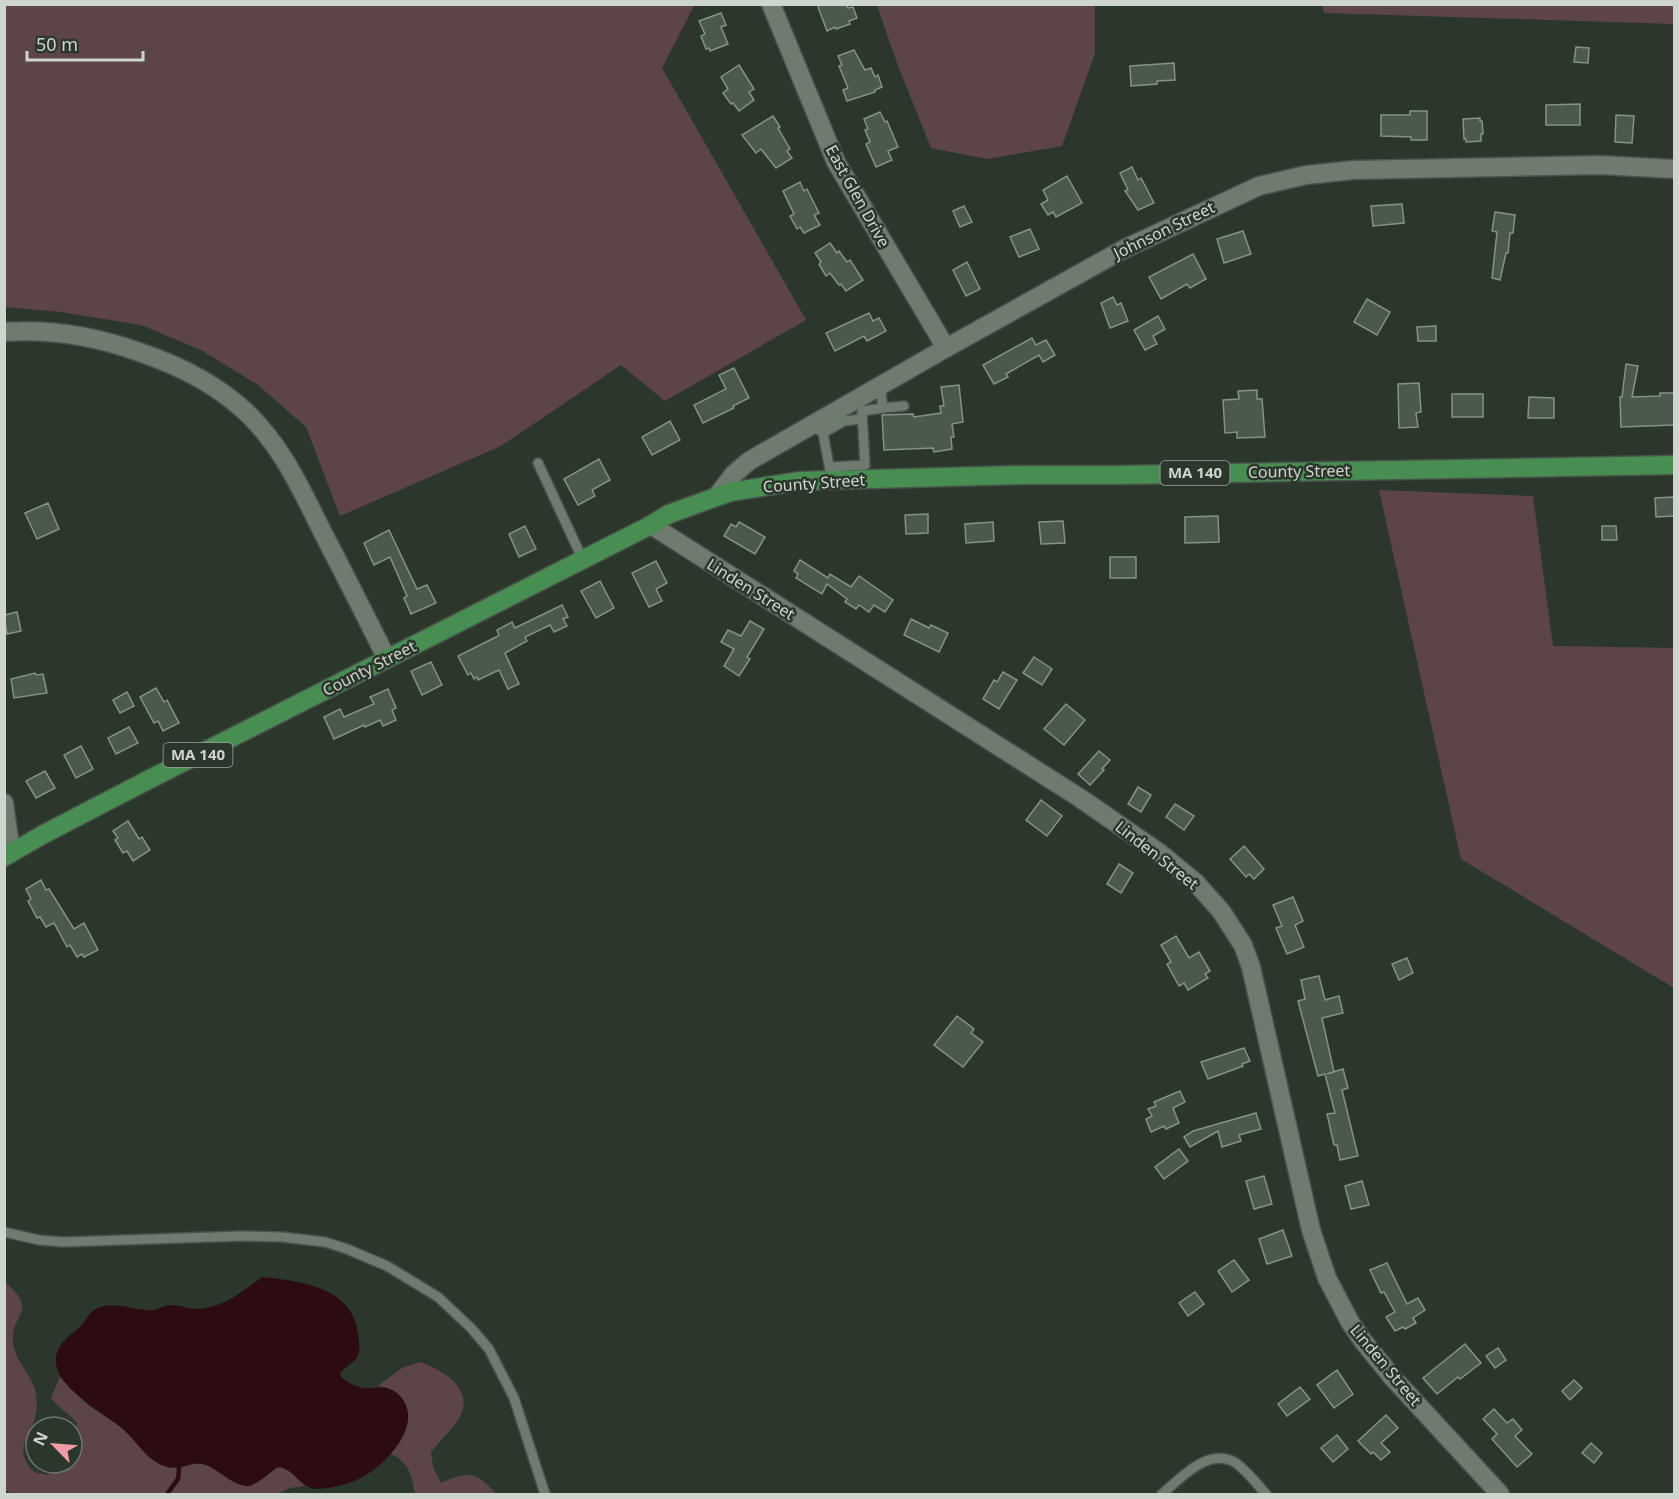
<svg xmlns="http://www.w3.org/2000/svg" width="1679" height="1499" font-family="'Noto Sans',sans-serif">
	<rect width="100%" height="100%" fill="#2c372c"/>
	<!-- green -->
	<g fill="#5d4447">
		<polygon points="695,4 662,68 806,320 665,401 621,365 501,446 340,516 306,427 258,385 201,350 141,325 61,312 5,307 5,5"/>
		<polygon points="877,5 1095,5 1095,53 1062,146 988,159 931,148 898,66"/>
		<polygon points="1322,5 1674,5 1674,24 1324,13"/>
		<polygon points="1379,490 1533,496 1553,646 1674,648 1674,988 1461,859"/>
		<path d="M4,1281c37,32 6,31 9,62 2,19 20,32 23,51 1,6 1,17 -1,23 -3,15 -18,29 -9,44 2,4 5,8 8,11l14,3 9,-12h15v-24l5,-16c-8,-10 -18,-15 -26,-25l9,-21 29,29 32,21 16,15 12,15 30,12c5,-2 10,-4 14,-5 21,-4 37,25 57,21 8,-1 21,-13 28,-18l8,1 19,18 -15,2 -13,6h-265l-7,-4z"/>
		<path d="M420,1362c26,9 59,30 36,61 -8,10 -17,19 -25,29l2,15 8,16c13,-6 29,-13 42,-2 5,4 9,9 14,13h-82c-3,-18 -6,-32 -24,-40l8,-11 -11,-55 -10,-2 24,-18z"/>
	</g>
	<!-- water -->
	<path fill="#2c0c12" d="M262,1277c39,4 91,10 96,57 1,8 3,16 -1,23 -4,7 -12,10 -17,16l1,4c7,5 16,11 25,11 12,0 20,-3 31,5 30,26 -7,68 -31,82 -14,9 -33,13 -49,14 -16,0 -22,-20 -39,-22 -7,4 -22,19 -30,19 -16,0 -30,-18 -45,-22 -14,-3 -25,8 -39,2 -17,-6 -27,-24 -40,-36 -22,-20 -92,-52 -60,-89 5,-6 12,-10 17,-15 5,-5 8,-14 15,-17 16,-9 37,1 54,1 7,1 13,-5 21,-5 9,0 18,4 27,4 25,-1 45,-18 64,-32z"/>
	<g fill="none" stroke-linecap="round" stroke-linejoin="round">
		<!-- stream -->
		<polyline stroke="#2c0c12" stroke-width="4.5" points="167,1494 178,1479 179,1469"/>
	</g>
	<!-- building -->
	<g fill="#4b584c" stroke="#859285" stroke-width="1.5">
		<polygon points="817,4 846,4 848,8 853,7 857,18 849,21 850,24 836,29 835,27 827,31"/>
		<polygon points="721,13 726,25 721,27 728,44 710,51 709,48 706,49 701,36 705,34 699,21"/>
		<polygon points="1576,47 1589,48 1588,63 1574,62"/>
		<polygon points="854,50 865,70 871,68 875,77 878,75 882,87 875,90 875,92 847,101 843,90 848,88 839,66 842,65 838,56"/>
		<polygon points="1174,63 1175,80 1157,81 1157,84 1131,86 1130,66"/>
		<polygon points="739,65 754,89 749,92 754,100 739,111 733,103 731,104 723,93 728,89 721,77"/>
		<polygon points="1580,104 1580,125 1546,125 1546,105"/>
		<polygon points="1410,111 1427,111 1427,140 1411,140 1411,137 1381,136 1381,115 1410,115"/>
		<polygon points="880,112 885,122 887,121 898,147 888,151 892,160 876,167 866,144 870,142 865,130 868,129 864,119"/>
		<polygon points="1616,115 1634,116 1632,143 1615,142"/>
		<polygon points="773,116 780,127 778,128 790,149 787,151 792,158 776,168 761,149 756,153 742,135"/>
		<polygon points="1480,118 1480,121 1482,121 1483,134 1481,134 1481,141 1466,142 1466,139 1464,139 1463,119"/>
		<polygon points="1132,167 1138,180 1141,178 1154,203 1138,210 1125,191 1128,190 1120,173"/>
		<polygon points="1067,176 1082,203 1056,217 1053,212 1048,215 1041,204 1048,200 1043,190"/>
		<polygon points="800,182 804,191 807,189 819,213 814,215 820,225 804,233 800,227 797,229 790,216 794,214 783,191"/>
		<polygon points="1402,204 1404,223 1373,226 1371,206"/>
		<polygon points="964,206 972,222 960,227 953,211"/>
		<polygon points="1495,212 1515,215 1513,233 1510,233 1508,253 1506,253 1500,280 1492,278 1497,232 1492,231"/>
		<polygon points="1030,229 1039,249 1019,257 1010,237"/>
		<polygon points="1243,231 1251,254 1224,263 1217,239"/>
		<polygon points="830,243 837,253 839,251 847,262 850,260 863,280 846,291 841,284 839,285 830,273 826,276 819,264 821,262 815,253"/>
		<polygon points="1193,254 1206,279 1190,288 1187,284 1161,299 1149,277"/>
		<polygon points="967,262 980,289 966,296 953,270"/>
		<polygon points="1113,297 1117,305 1121,303 1128,321 1110,328 1101,303"/>
		<polygon points="1367,299 1390,312 1377,335 1354,322"/>
		<polygon points="869,313 873,321 879,318 886,331 867,341 864,336 835,351 826,333"/>
		<polygon points="1158,316 1165,329 1153,336 1157,344 1145,350 1134,330"/>
		<polygon points="1436,326 1436,341 1418,341 1417,327"/>
		<polygon points="1032,338 1036,345 1046,340 1055,355 1043,362 1039,355 1006,374 1008,377 994,384 983,365"/>
		<polygon points="1626,364 1638,366 1632,397 1660,396 1660,393 1674,393 1674,425 1621,427 1620,397 1622,397"/>
		<polygon points="734,368 749,398 733,406 734,408 703,423 694,405 726,389 719,375"/>
		<polygon points="1419,383 1421,412 1416,413 1418,427 1399,428 1398,384"/>
		<polygon points="959,385 963,422 952,424 954,437 951,437 952,449 934,452 933,448 884,450 882,415 913,414 914,417 941,413 940,406 944,406 941,387"/>
		<polygon points="1257,390 1257,399 1262,399 1265,437 1237,438 1237,432 1225,433 1223,400 1239,399 1238,391"/>
		<rect x="1452" y="394" width="31" height="23"/>
		<polygon points="1529,397 1554,398 1554,418 1528,418"/>
		<polygon points="670,421 680,440 652,455 642,437"/>
		<polygon points="599,459 610,480 592,490 595,496 578,505 564,479"/>
		<polygon points="1674,497 1674,516 1656,517 1655,498"/>
		<polygon points="48,503 59,529 37,539 25,513"/>
		<polygon points="928,514 928,533 906,534 905,515"/>
		<polygon points="1218,516 1219,542 1185,543 1185,517"/>
		<polygon points="1063,521 1065,543 1041,544 1039,522"/>
		<polygon points="739,522 765,537 755,554 724,536 731,524 736,527"/>
		<polygon points="993,522 994,541 966,543 965,524"/>
		<polygon points="525,526 536,549 519,557 509,534"/>
		<polygon points="1602,526 1616,526 1617,540 1602,540"/>
		<polygon points="389,530 417,589 427,585 436,603 411,614 404,598 407,596 390,557 374,565 364,543"/>
		<rect x="1110" y="557" width="26" height="21"/>
		<polygon points="800,560 828,578 830,574 851,587 859,576 893,600 885,612 874,605 869,612 859,605 856,609 845,602 847,599 827,584 822,594 796,578 798,574 794,571"/>
		<polygon points="656,561 667,583 656,589 662,601 649,607 632,573"/>
		<polygon points="600,581 614,608 596,618 581,591"/>
		<polygon points="562,605 568,617 563,619 567,626 554,632 550,625 525,637 527,641 505,653 519,684 508,689 499,670 478,680 477,677 474,679 471,673 468,675 458,656 496,637 499,635 497,630 512,622 515,628"/>
		<polygon points="17,612 21,631 7,634 4,615"/>
		<polygon points="911,619 929,628 931,625 948,633 939,652 904,635"/>
		<polygon points="750,621 764,629 747,657 750,659 739,676 724,666 734,649 721,642 728,630 741,636"/>
		<polygon points="1034,657 1052,669 1042,685 1023,673"/>
		<polygon points="431,662 442,685 422,695 411,671"/>
		<polygon points="1003,672 1017,680 999,709 983,699 994,680 997,682"/>
		<polygon points="35,673 36,675 43,674 47,693 14,698 11,679"/>
		<polygon points="156,688 164,702 167,700 179,723 163,731 158,721 154,723 140,697"/>
		<polygon points="388,689 396,708 392,710 396,720 383,726 380,720 365,727 364,725 334,739 324,717 340,709 344,717 374,704 370,697"/>
		<polygon points="127,692 134,706 120,713 113,700"/>
		<polygon points="1066,704 1085,720 1064,745 1044,729"/>
		<polygon points="129,727 138,743 116,754 108,738"/>
		<polygon points="81,746 93,769 76,778 64,755"/>
		<polygon points="1099,751 1110,760 1102,769 1104,770 1090,785 1078,774"/>
		<polygon points="45,771 55,788 36,798 26,781"/>
		<polygon points="1138,787 1151,795 1141,812 1128,804"/>
		<polygon points="1041,800 1062,816 1047,836 1026,820"/>
		<polygon points="1175,804 1194,816 1184,830 1166,817"/>
		<polygon points="128,821 139,839 142,837 150,850 133,861 127,851 123,853 115,840 118,838 113,831"/>
		<polygon points="1244,846 1264,869 1254,879 1249,874 1246,877 1230,859"/>
		<polygon points="1119,864 1133,873 1121,893 1107,884"/>
		<polygon points="41,880 46,890 49,889 74,929 84,923 98,950 84,957 82,954 77,957 70,945 67,947 54,923 46,927 40,917 37,918 28,901 31,899 26,889"/>
		<polygon points="1293,897 1303,921 1295,925 1304,947 1287,954 1276,928 1282,926 1273,905"/>
		<polygon points="1176,936 1189,958 1199,952 1210,971 1205,974 1208,978 1188,990 1184,983 1179,986 1167,964 1171,962 1161,945"/>
		<polygon points="1407,958 1413,973 1399,980 1392,964"/>
		<polygon points="1319,976 1325,1000 1339,996 1343,1013 1322,1018 1334,1072 1327,1074 1343,1069 1348,1088 1342,1090 1358,1156 1340,1160 1337,1145 1334,1145 1327,1114 1335,1113 1325,1074 1318,1076 1298,1001 1305,999 1301,980"/>
		<polygon points="957,1016 974,1029 971,1033 983,1042 963,1067 934,1045"/>
		<polygon points="1244,1048 1250,1061 1242,1064 1243,1066 1208,1079 1201,1062"/>
		<polygon points="1180,1091 1185,1102 1173,1108 1179,1123 1166,1129 1164,1126 1151,1132 1146,1119 1152,1116 1148,1109 1156,1106 1154,1102"/>
		<polygon points="1256,1113 1261,1129 1239,1135 1241,1141 1222,1147 1218,1131 1190,1147 1184,1137 1193,1131"/>
		<polygon points="1179,1149 1188,1161 1164,1179 1155,1167"/>
		<polygon points="1264,1176 1272,1204 1254,1209 1246,1181"/>
		<polygon points="1362,1181 1369,1205 1351,1209 1345,1186"/>
		<polygon points="1283,1230 1292,1256 1267,1264 1259,1239"/>
		<polygon points="1234,1260 1249,1280 1232,1292 1218,1271"/>
		<polygon points="1387,1263 1407,1304 1418,1298 1425,1310 1413,1318 1416,1323 1405,1329 1403,1327 1395,1331 1386,1317 1395,1312 1384,1292 1381,1293 1370,1270"/>
		<polygon points="1195,1292 1204,1304 1188,1316 1179,1303"/>
		<polygon points="1465,1344 1481,1363 1460,1379 1458,1377 1437,1394 1423,1378"/>
		<polygon points="1498,1348 1506,1360 1495,1368 1486,1356"/>
		<polygon points="1337,1370 1353,1394 1334,1408 1317,1385"/>
		<polygon points="1574,1380 1582,1388 1570,1400 1562,1391"/>
		<polygon points="1300,1387 1310,1399 1287,1416 1278,1404"/>
		<polygon points="1494,1409 1507,1423 1513,1419 1522,1430 1515,1436 1532,1454 1517,1467 1492,1439 1497,1434 1483,1419"/>
		<polygon points="1386,1415 1398,1428 1381,1443 1390,1452 1381,1460 1373,1452 1371,1454 1358,1441"/>
		<polygon points="1337,1435 1348,1449 1333,1462 1321,1448"/>
		<polygon points="1591,1443 1602,1453 1594,1463 1582,1453"/>
	</g>
	<g fill="none" stroke-linecap="round" stroke-linejoin="round">
		<defs>
			<g id="service">
				<polyline points="880,386 883,408 904,406"/>
				<polyline points="812,425 823,433 830,471"/>
				<polyline points="823,433 844,421 862,419"/>
				<polyline points="538,463 583,560"/>
				<polyline points="830,467 865,465 862,411 883,408"/>
				<polyline points="4,1232 39,1240 63,1242 242,1236 282,1237 325,1242 347,1249 387,1266 438,1297 471,1328 489,1349 514,1398 545,1494"/>
				<path d="M1162,1494c19,-16 47,-48 74,-31 11,8 21,21 30,31"/>
			</g>
			<g id="minor">
				<polyline points="771,4 836,162 946,348"/>
				<polyline points="717,496 734,474 749,461 946,348 1124,249 1259,186 1306,175 1354,170 1600,165 1674,169"/>
				<polyline points="651,525 1080,798 1161,854 1196,883 1221,911 1243,945 1251,967 1311,1230 1327,1278 1350,1322 1363,1341 1393,1378 1500,1494"/>
			</g>
			<g id="tertiary">
				<path d="M4,332c45,-3 93,5 135,20 39,13 79,33 109,62 35,34 54,77 75,119 22,42 43,84 64,126"/>
				<polyline points="4,803 11,853"/>
			</g>
			<polyline id="primary" points="4,857 44,834 148,780 651,525 669,514 730,492 800,481 1022,475 1120,475 1674,465"/>
		</defs>
		<!-- service casing -->
		<use href="#service" stroke="#485248" stroke-width="12"/>
		<!-- minor casing -->
		<use href="#minor" stroke="#485248" stroke-width="21"/>
		<!-- tertiary casing -->
		<use href="#tertiary" stroke="#485248" stroke-width="21"/>
		<!-- primary casing -->
		<use href="#primary" stroke="#485248" stroke-width="21"/>
		<!-- service -->
		<use href="#service" stroke="#6e7b6e" stroke-width="9"/>
		<!-- minor -->
		<use href="#minor" stroke="#6e7b6e" stroke-width="18"/>
		<!-- tertiary -->
		<use href="#tertiary" stroke="#6e7b6e" stroke-width="18"/>
		<!-- primary -->
		<use href="#primary" stroke="#488d52" stroke-width="18"/>
	</g>
	<g text-anchor="middle" stroke-width="5" stroke-linejoin="round" paint-order="stroke">
		<!-- shield labels -->
		<g fill="#2c372c" stroke="#9da69d" stroke-width="1.5">
			<rect x="1160.5" y="461" width="69" height="24" rx="4.5"/>
			<rect x="163.5" y="743" width="69" height="24" rx="4.5"/>
		</g>
		<g font-size="15" font-weight="bold" fill="#ced5ce">
			<text x="1195" y="478">MA 140</text>
			<text x="198" y="760">MA 140</text>
		</g>
		<!-- street labels -->
		<g font-size="16" fill="#ced5ce" stroke="#2c372c">
			<text transform="translate(858 196) rotate(61)" y="6">East Glen Drive</text>
			<text transform="translate(1164 230) rotate(-26)" y="6">Johnson Street</text>
			<text transform="translate(1299 471) rotate(-1)" y="6">County Street</text>
			<text transform="translate(814 483) rotate(-4)" y="6">County Street</text>
			<text transform="translate(751 589) rotate(32)" y="6">Linden Street</text>
			<text transform="translate(369 668) rotate(-27)" y="6">County Street</text>
			<text transform="translate(1157 855) rotate(38)" y="6">Linden Street</text>
			<text transform="translate(1386 1365) rotate(50)" y="6">Linden Street</text>
		</g>
	</g>
	<!-- border -->
	<rect width="1679" height="1499" fill="none" stroke="#ced5ce" stroke-width="12"/>
	<!-- north arrow -->
	<g transform="translate(54 1445) rotate(295)"><circle r="28" fill="#2c372c" stroke="#6d766d" stroke-width="1.5"/>
	<path d="M0-4.5L10 22L0 15L-10 22Z" fill="#f39aa7"/>
	<text y="-9" font-size="16" font-weight="bold" text-anchor="middle" fill="#ced5ce">N</text>
	</g>
	<!-- scale -->
	<path d="M27 51v9h116v-9" fill="none" stroke="#ced5ce" stroke-width="3"/>
	<text x="36" y="51" font-size="18" fill="#ced5ce" stroke="#2c372c" stroke-width="4.5" paint-order="stroke">50 m</text>
</svg>
